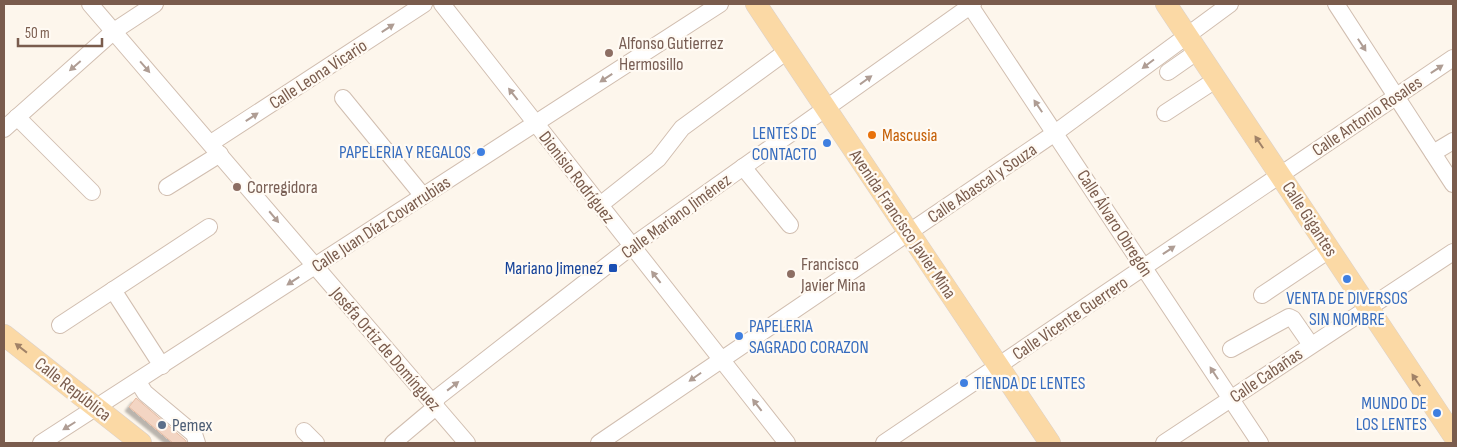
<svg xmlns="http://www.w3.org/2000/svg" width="1457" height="447" font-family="'Sofia Sans Condensed',sans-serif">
	<defs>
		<filter id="shadow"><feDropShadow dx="-4" dy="4" stdDeviation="1" flood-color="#0004"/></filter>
	</defs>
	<rect width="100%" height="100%" fill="#fdf6ec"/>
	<!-- building -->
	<polygon fill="#f3d5c3" stroke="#e6bba3" filter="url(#shadow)" points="136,398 185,440 187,443 173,443 129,407"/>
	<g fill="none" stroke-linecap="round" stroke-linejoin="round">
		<defs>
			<g id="minor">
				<polyline points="90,4 467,443"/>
				<polyline points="442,4 787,443"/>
				<polyline points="969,4 1260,443"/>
				<polyline points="1336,4 1453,184"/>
				<polyline points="1168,72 1198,51"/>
				<polyline points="343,98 423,196"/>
				<polyline points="1165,113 1217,79"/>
				<polyline points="17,117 92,192"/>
				<polyline points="4,129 114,31 155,4"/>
				<polyline points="211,143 424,4"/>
				<polyline points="1433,153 1453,141"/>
				<polyline points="743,167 790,225"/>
				<polyline points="167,187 220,154"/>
				<polyline points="600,205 658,159 682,128 787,51"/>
				<polyline points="113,290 162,366"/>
				<polyline points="1262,295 1329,250"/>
				<polyline points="60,325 209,227"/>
				<polyline points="1231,349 1289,317 1293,319 1311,345"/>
				<polyline points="138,382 145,393 194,434 197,443"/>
				<polyline points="304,431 316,443"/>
				<polyline points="41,443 720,4"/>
				<polyline points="393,443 431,411 438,397 632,246 973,4"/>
				<polyline points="599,443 1055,133 1230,4"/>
				<polyline points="884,443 1453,58"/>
				<polyline points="1164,443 1453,252"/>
			</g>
			<g id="major">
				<polyline points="756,4 1050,443"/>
				<polyline points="1166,4 1453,435"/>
				<polyline points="4,335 141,443"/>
			</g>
		</defs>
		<!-- minor casing -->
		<use href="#minor" stroke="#d1beb0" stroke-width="18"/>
		<!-- major casing -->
		<use href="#major" stroke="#dad1cd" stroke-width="22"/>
		<!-- minor -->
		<use href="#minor" stroke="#fff" stroke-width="16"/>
		<!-- major -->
		<use href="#major" stroke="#fbd9a5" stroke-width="21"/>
	</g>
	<!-- one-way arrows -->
	<defs><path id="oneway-solid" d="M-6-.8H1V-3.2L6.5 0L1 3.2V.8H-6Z" transform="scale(1.25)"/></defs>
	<g fill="#af9d94">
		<use href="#oneway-solid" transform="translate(388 28) rotate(-33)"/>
		<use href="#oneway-solid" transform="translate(1362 45) rotate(57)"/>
		<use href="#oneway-solid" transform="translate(1148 64) rotate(143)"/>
		<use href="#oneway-solid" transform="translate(75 66) rotate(139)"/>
		<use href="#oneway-solid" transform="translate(145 67) rotate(49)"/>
		<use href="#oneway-solid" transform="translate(1437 69) rotate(-34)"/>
		<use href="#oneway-solid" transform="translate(606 78) rotate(147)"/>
		<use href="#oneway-solid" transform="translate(866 80) rotate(-36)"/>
		<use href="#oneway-solid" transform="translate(513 94) rotate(-128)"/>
		<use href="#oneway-solid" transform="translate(1038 106) rotate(-124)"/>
		<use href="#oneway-solid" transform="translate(252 117) rotate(-33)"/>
		<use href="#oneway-solid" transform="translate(274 217) rotate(50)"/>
		<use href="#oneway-solid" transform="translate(1169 250) rotate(-34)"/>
		<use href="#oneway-solid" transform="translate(656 277) rotate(-128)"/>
		<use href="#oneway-solid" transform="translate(293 281) rotate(147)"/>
		<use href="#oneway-solid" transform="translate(1214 373) rotate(-123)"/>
		<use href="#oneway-solid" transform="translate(695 377) rotate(145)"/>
		<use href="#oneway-solid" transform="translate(453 386) rotate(-38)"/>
		<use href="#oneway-solid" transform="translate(757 405) rotate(-128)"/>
		<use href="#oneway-solid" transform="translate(69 426) rotate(148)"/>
	</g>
	<g fill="#a18267">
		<use href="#oneway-solid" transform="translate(1259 142) rotate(-124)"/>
		<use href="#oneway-solid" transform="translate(21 348) rotate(-142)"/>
		<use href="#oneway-solid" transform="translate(1416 380) rotate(-124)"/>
	</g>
	<!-- markers -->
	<g fill="#8d6e63" stroke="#fffaf3" stroke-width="2">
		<circle cx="609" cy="53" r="5"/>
		<circle cx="237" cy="187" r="5"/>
		<circle cx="791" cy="274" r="5"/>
	</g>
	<circle fill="#e8710a" stroke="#fffaf3" stroke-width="2" cx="872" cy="135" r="5"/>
	<g fill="#3f7fe0" stroke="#fffaf3" stroke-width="2">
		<circle cx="827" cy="143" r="5"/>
		<circle cx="481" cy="152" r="5"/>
		<circle cx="1347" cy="279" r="5"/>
		<circle cx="739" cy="336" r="5"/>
		<circle cx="964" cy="383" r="5"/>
		<circle cx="1437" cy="413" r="5"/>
	</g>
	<rect fill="#1a4fb4" stroke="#fffaf3" stroke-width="2" x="608" y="263" width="10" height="10" rx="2.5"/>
	<circle fill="#5c6f8a" stroke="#fffaf3" stroke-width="2" cx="162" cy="425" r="5"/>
	<g text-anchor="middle" stroke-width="4.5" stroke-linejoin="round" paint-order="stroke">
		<!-- education labels -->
		<g font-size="18" fill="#785e54" stroke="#fffaf3" text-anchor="start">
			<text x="619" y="49">Alfonso Gutierrez<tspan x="619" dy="21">Hermosillo</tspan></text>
			<text x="247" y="193">Corregidora</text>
			<text x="801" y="270">Francisco<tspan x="801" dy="21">Javier Mina</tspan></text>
		</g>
		<!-- street labels -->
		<g font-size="18" fill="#7a5c4d" stroke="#fffaf3">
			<text transform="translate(318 74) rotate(-33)" y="6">Calle Leona Vicario</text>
			<text transform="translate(1367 116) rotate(-34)" y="6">Calle Antonio Rosales</text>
			<text transform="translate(577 177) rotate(52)" y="6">Dionisio Rodríguez</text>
			<text transform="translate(982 183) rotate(-34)" y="6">Calle Abascal y Souza</text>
			<text transform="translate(676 216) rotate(-36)" y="6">Calle Mariano Jiménez</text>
			<text transform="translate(1310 219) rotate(57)" y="6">Calle Gigantes</text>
			<text transform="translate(1115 223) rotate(57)" y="6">Calle Álvaro Obregón</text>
			<text transform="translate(381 224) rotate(-33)" y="6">Calle Juan Díaz Covarrubias</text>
			<text transform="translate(903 224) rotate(56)" y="6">Avenida Francisco Javier Mina</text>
			<text transform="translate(1070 318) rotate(-34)" y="6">Calle Vicente Guerrero</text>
			<text transform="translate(386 349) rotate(49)" y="6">Joséfa Ortiz de Domínguez</text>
			<text transform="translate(1266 375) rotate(-34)" y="6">Calle Cabañas</text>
			<text transform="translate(73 389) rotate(38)" y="6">Calle República</text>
		</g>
		<!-- shop labels -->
		<g font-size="18" fill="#366cbe" stroke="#fffaf3" text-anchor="end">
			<text x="817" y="139">LENTES DE<tspan x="817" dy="21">CONTACTO</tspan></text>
			<text x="471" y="158">PAPELERIA Y REGALOS</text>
			<text x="1347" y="304" text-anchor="middle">VENTA DE DIVERSOS<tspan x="1347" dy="21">SIN NOMBRE</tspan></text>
			<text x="749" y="332" text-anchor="start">PAPELERIA<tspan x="749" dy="21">SAGRADO CORAZON</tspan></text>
			<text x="974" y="389" text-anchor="start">TIENDA DE LENTES</text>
			<text x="1427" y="409">MUNDO DE<tspan x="1427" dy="21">LOS LENTES</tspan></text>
		</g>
		<!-- food labels -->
		<g font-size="18" fill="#c56008" stroke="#fffaf3" text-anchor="start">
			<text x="882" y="141">Mascusia</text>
		</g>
		<!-- transit labels -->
		<g font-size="18" fill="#164399" stroke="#fffaf3" text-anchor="end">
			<text x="603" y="274">Mariano Jimenez</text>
		</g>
		<!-- service labels -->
		<g font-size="18" fill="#4e5e75" stroke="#fffaf3" text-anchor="start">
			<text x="172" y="431">Pemex</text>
		</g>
	</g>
	<!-- border -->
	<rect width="1457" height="447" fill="none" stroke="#7a5c4d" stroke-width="10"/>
	<!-- scale -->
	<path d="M18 38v8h84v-8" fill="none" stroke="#7a5c4d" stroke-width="2.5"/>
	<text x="25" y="38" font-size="15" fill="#7a5c4d" stroke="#fffaf3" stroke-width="4" paint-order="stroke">50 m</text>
</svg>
